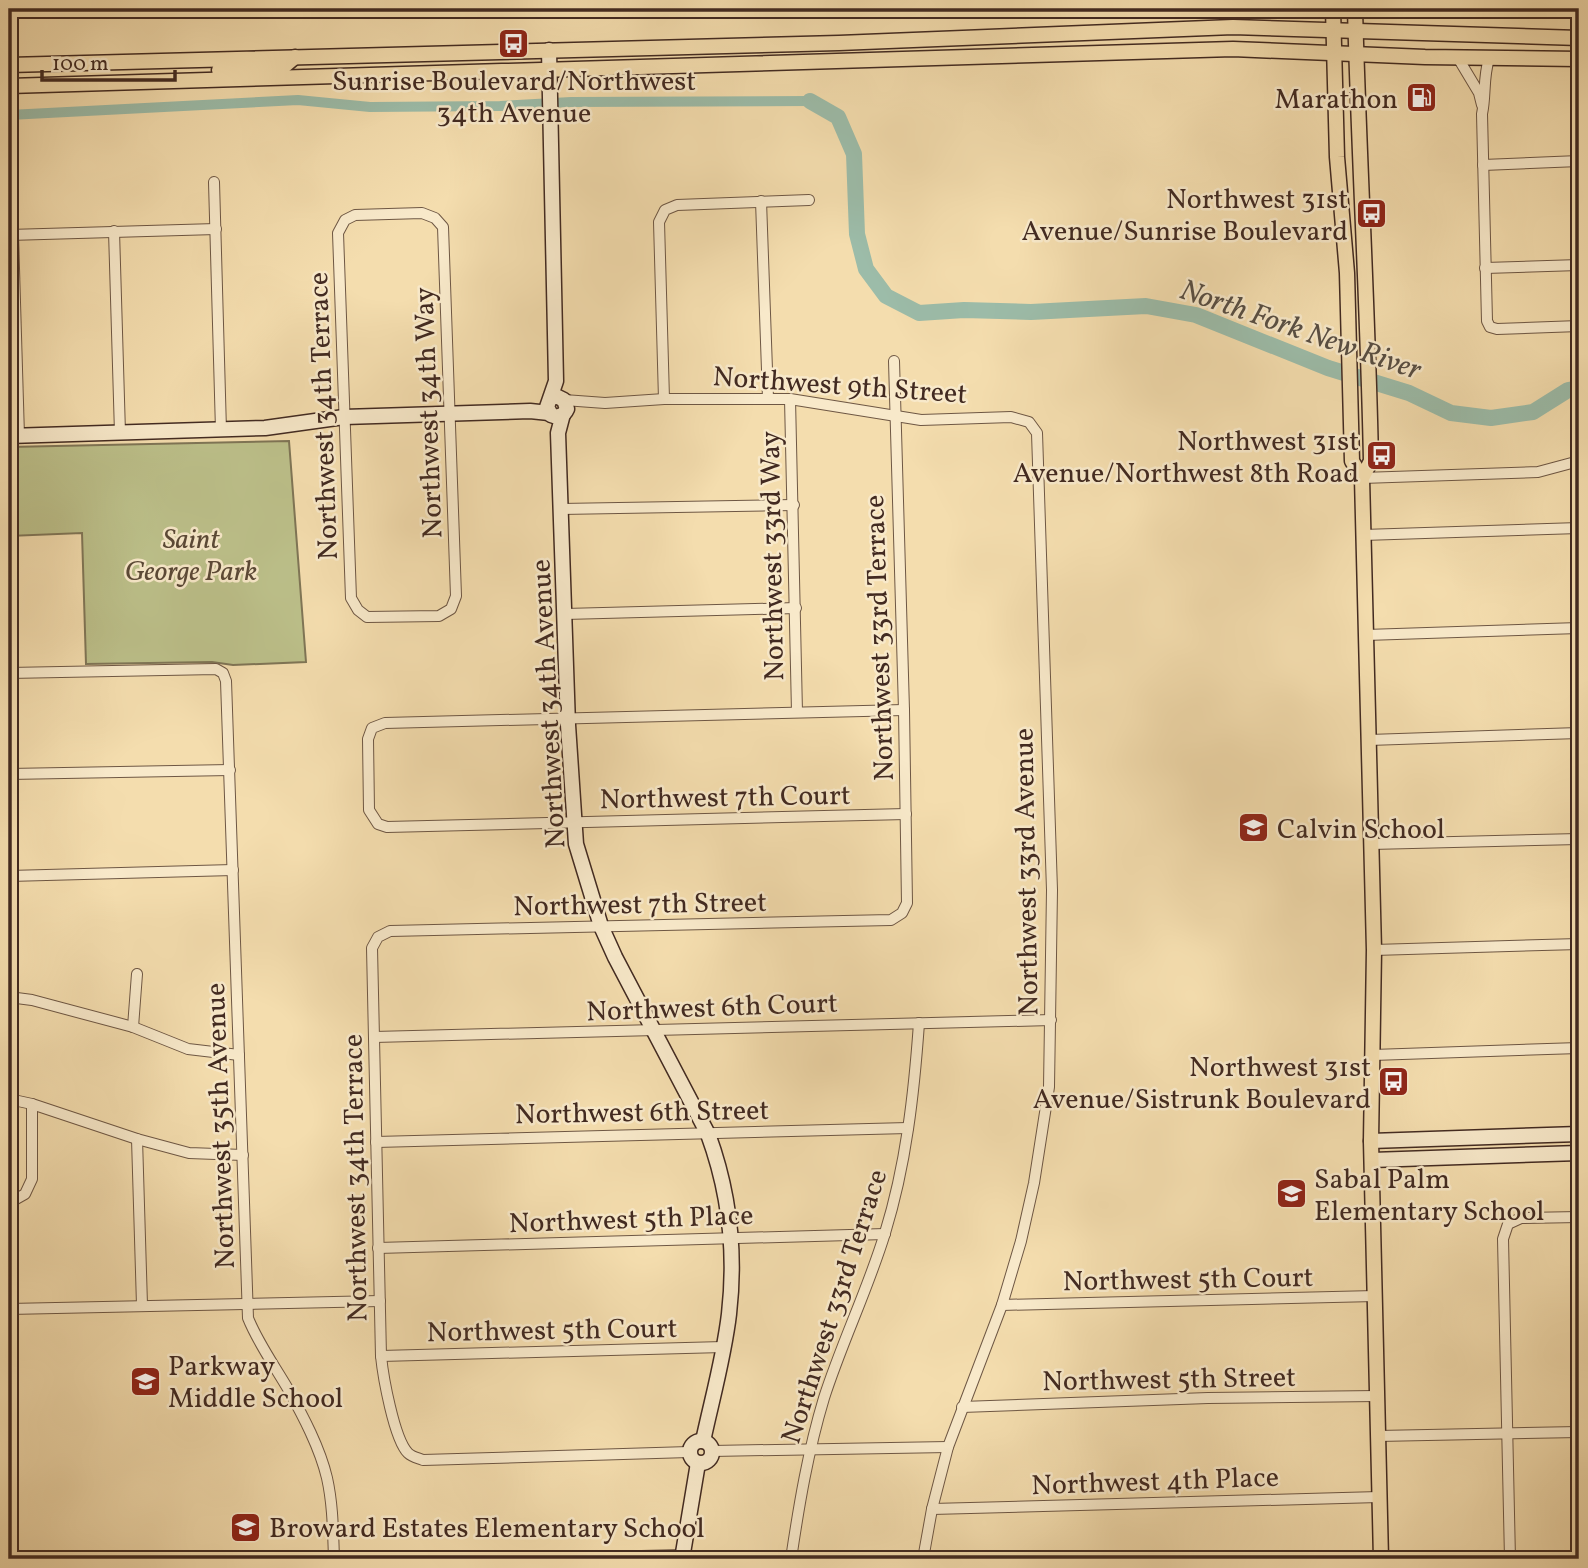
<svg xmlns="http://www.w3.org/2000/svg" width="1588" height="1568" font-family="Vollkorn,serif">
	<rect width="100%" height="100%" fill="#f4ddae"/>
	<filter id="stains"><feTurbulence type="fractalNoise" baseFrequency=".00286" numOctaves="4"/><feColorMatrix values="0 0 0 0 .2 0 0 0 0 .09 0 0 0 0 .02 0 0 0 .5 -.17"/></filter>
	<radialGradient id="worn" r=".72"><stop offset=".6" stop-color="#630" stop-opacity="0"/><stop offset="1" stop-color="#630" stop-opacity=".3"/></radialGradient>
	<!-- green -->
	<polygon fill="#bcc08a" stroke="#7f7556" stroke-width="2" points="289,441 306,662 233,665 212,662 86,664 82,533 9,536 9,447"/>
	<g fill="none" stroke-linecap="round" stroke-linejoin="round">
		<!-- canal -->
		<polyline stroke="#9cbca9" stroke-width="10" points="9,115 298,100 370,107 500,106 571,102 810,101"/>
		<!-- river -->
		<polyline stroke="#9cbca9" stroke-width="16" points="810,101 838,117 854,154 857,234 866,269 886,296 919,313 964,310 1031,312 1146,306 1196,315 1328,368 1409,393 1451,413 1491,418 1533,412 1568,390 1579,388"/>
		<defs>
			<g id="street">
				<polyline points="1458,58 1479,93 1482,105"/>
				<path d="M1489,59c-6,18 -3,36 -7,55l5,207 3,6 7,2 82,-3"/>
				<polyline points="1483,165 1579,161"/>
				<polyline points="214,182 221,430"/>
				<polyline points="761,201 768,398"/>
				<polygon points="422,213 435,218 443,227 456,596 451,609 439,616 367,617 358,610 351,598 338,233 345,220 355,215"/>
				<polyline points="114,231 120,433"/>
				<polyline points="9,235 216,229"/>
				<polyline points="13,235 19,436"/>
				<polyline points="1485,268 1579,265"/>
				<polyline points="664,399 659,222 665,210 677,205 809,200"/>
				<polyline points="790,399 797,712"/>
				<polyline points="564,400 605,403 664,399 790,399 921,420 1011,417 1029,422 1037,433 1052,890 1049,1087 1034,1183 1021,1241 1002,1305 948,1447 932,1509 923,1559"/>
				<polyline points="1362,478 1538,472 1579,461"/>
				<polyline points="561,509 794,505"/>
				<polyline points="1363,535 1579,528"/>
				<polyline points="565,614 796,608"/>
				<polyline points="1366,635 1579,628"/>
				<path d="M9,673l207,-4 7,4 3,8 22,637c10,25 26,47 40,71 15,27 32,59 39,89 6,27 6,54 7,81"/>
				<polyline points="904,710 385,723 372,728 368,739 369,810 378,824 387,827 906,814"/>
				<polyline points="1369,740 1579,733"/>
				<polyline points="9,774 230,770"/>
				<polyline points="1371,844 1579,839"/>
				<polyline points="9,876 233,870"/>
				<polyline points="1374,950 1579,944"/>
				<polyline points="9,997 32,1000 133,1027 188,1049 239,1055"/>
				<polyline points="133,1027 137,974"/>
				<polyline points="374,1037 1051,1020"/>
				<polyline points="1373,1055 1579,1048"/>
				<polyline points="9,1099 32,1104 137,1139 189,1153 243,1155"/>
				<polyline points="137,1139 142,1305"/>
				<polyline points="376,1142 908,1128"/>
				<polyline points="9,1203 25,1194 32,1179 32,1104"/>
				<polyline points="378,1248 885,1234"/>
				<polyline points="1002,1305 1375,1296"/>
				<polyline points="9,1309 380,1301"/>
				<polyline points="381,1356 723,1347"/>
				<polyline points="962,1407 1208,1398 1377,1396"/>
				<polyline points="1378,1436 1579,1432"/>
				<polyline points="712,1451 948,1447"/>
				<path d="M689,1452l-266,8c-5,-2 -11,-3 -15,-7 -14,-14 -25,-77 -27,-97l-9,-408 6,-11 12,-6 501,-11 11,-7 5,-10 -3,-193 -10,-349"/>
				<polyline points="932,1509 1379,1497"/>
				<polyline points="518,1559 682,1555"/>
				<path d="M791,1559c8,-54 17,-108 33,-161 18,-56 44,-109 61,-165 21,-68 29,-139 34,-210"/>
				<polyline points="1510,1559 1503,1239 1508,1224 1521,1218 1579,1217"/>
			</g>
			<g id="secondary">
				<path d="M549,50l7,331 -9,26 4,8c7,3 13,1 16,-6l-3,-9 -8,-4 -6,3"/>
				<path d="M563,414l-5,19 10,292 8,119 25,82 14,31 93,177c21,57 28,119 21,180 -5,43 -17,85 -26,127"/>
				<polyline points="9,436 265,428 344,417 530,411 549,413"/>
				<polyline points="1371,1141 1579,1134"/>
				<polyline points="1372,1160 1579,1153"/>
				<circle cx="701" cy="1452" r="11"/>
				<polyline points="682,1559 698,1463"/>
			</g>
			<g id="primary">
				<polyline points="1333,9 1337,157 1347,273 1352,461 1362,478"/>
				<path d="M1355,9c4,151 13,301 16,452l-9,17 12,472 -3,191 10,418"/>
				<polyline points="9,65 839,43 1233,27 1579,38"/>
				<polyline points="219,70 282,68 295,57"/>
				<polyline points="9,86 1233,49 1425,57 1579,59"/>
			</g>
		</defs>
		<!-- street casing -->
		<use href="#street" stroke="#6e5744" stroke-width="12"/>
		<!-- secondary casing -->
		<use href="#secondary" stroke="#422a21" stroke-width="17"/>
		<!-- primary casing -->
		<use href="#primary" stroke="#422a21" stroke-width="17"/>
		<!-- street -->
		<use href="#street" stroke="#f8e9ca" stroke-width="10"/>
		<!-- secondary -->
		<use href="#secondary" stroke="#f8e9ca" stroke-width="14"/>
		<!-- primary -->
		<use href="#primary" stroke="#f4ddae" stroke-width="14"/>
	</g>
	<!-- icons -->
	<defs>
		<symbol id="bus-square" viewBox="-11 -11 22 22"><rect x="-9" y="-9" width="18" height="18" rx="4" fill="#8f2418" stroke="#f8e9ca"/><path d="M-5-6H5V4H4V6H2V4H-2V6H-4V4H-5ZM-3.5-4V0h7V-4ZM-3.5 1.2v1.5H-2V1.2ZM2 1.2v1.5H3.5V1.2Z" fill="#fff"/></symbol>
		<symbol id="fuel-square" viewBox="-11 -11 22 22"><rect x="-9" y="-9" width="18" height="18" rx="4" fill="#8f2418" stroke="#f8e9ca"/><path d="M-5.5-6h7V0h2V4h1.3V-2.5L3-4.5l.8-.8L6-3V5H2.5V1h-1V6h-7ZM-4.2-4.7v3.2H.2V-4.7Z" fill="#fff"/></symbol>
		<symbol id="school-square" viewBox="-11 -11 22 22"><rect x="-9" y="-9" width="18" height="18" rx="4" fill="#8f2418" stroke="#f8e9ca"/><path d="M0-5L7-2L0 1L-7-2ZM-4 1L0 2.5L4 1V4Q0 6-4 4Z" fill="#fff"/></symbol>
	</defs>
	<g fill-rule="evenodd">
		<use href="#bus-square" x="496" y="26" width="35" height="35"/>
		<use href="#fuel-square" x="1404" y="80" width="35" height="35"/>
		<use href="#bus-square" x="1354" y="196" width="35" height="35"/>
		<use href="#bus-square" x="1364" y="438" width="35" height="35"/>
		<use href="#school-square" x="1236" y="810" width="35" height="35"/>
		<use href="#bus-square" x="1376" y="1064" width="35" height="35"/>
		<use href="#school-square" x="1274" y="1176" width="35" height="35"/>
		<use href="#school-square" x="128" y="1364" width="35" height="35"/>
		<use href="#school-square" x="228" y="1510" width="35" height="35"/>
	</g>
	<g text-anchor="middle" stroke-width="5" stroke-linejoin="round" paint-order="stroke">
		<!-- poi labels -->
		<g font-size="28" fill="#422a21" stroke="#f8e9ca" text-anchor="end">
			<text x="514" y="90" text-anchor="middle">Sunrise Boulevard/Northwest<tspan x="514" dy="32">34th Avenue</tspan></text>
			<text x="1398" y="108">Marathon</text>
			<text x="1348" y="208">Northwest 31st<tspan x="1348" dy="32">Avenue/Sunrise Boulevard</tspan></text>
			<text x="1359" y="450">Northwest 31st<tspan x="1359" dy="32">Avenue/Northwest 8th Road</tspan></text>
			<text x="1277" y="838" text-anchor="start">Calvin School</text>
			<text x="1371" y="1076">Northwest 31st<tspan x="1371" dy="32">Avenue/Sistrunk Boulevard</tspan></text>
			<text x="1314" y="1188" text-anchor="start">Sabal Palm<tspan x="1314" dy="32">Elementary School</tspan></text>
			<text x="168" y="1375" text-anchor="start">Parkway<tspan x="168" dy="32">Middle School</tspan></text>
			<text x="269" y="1537" text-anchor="start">Broward Estates Elementary School</text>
		</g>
		<!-- street labels -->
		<g font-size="28" fill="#422a21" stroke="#f8e9ca">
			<text transform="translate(840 384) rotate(4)" y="10">Northwest 9th Street</text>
			<text transform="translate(427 413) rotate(-92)" y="10">Northwest 34th Way</text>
			<text transform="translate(322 416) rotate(-92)" y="10">Northwest 34th Terrace</text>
			<text transform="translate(771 556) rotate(-91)" y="10">Northwest 33rd Way</text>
			<text transform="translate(878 638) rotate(-92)" y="10">Northwest 33rd Terrace</text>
			<text transform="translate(547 704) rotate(-93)" y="10">Northwest 34th Avenue</text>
			<text transform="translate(725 796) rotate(-1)" y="10">Northwest 7th Court</text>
			<text transform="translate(1025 872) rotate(-91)" y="10">Northwest 33rd Avenue</text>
			<text transform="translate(640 903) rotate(-1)" y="10">Northwest 7th Street</text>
			<text transform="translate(712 1006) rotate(-2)" y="10">Northwest 6th Court</text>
			<text transform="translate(642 1111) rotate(-1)" y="10">Northwest 6th Street</text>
			<text transform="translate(219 1126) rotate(-92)" y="10">Northwest 35th Avenue</text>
			<text transform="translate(354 1178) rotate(-91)" y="10">Northwest 34th Terrace</text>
			<text transform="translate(631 1218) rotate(-2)" y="10">Northwest 5th Place</text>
			<text transform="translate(1188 1278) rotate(-1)" y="10">Northwest 5th Court</text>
			<text transform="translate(833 1306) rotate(-72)" y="10">Northwest 33rd Terrace</text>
			<text transform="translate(552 1329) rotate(-1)" y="10">Northwest 5th Court</text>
			<text transform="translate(1169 1378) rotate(-1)" y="10">Northwest 5th Street</text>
			<text transform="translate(1155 1480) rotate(-2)" y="10">Northwest 4th Place</text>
		</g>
		<!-- park labels -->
		<g font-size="28" font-style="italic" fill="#5a4836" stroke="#f8e9ca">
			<text x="191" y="548">Saint<tspan x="191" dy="32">George Park</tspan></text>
		</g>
		<!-- water labels -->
		<g font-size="30" font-style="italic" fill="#584e43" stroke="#f8e9ca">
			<text transform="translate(1301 329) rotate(19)" y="10">North Fork New River</text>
		</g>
	</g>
	<!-- margin -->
	<rect width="1588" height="1568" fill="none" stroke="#f4ddae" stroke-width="35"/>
	<rect x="10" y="10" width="1567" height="1547" fill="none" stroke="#422a21" stroke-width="3.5"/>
	<rect x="18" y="18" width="1553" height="1533" fill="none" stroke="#422a21" stroke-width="2"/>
	<!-- scale -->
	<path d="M42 70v10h133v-10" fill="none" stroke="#422a21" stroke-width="3.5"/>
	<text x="52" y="70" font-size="21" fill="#422a21" stroke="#f8e9ca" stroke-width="5" paint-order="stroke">100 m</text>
	<rect width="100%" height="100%" filter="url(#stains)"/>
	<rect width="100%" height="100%" fill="url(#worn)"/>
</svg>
